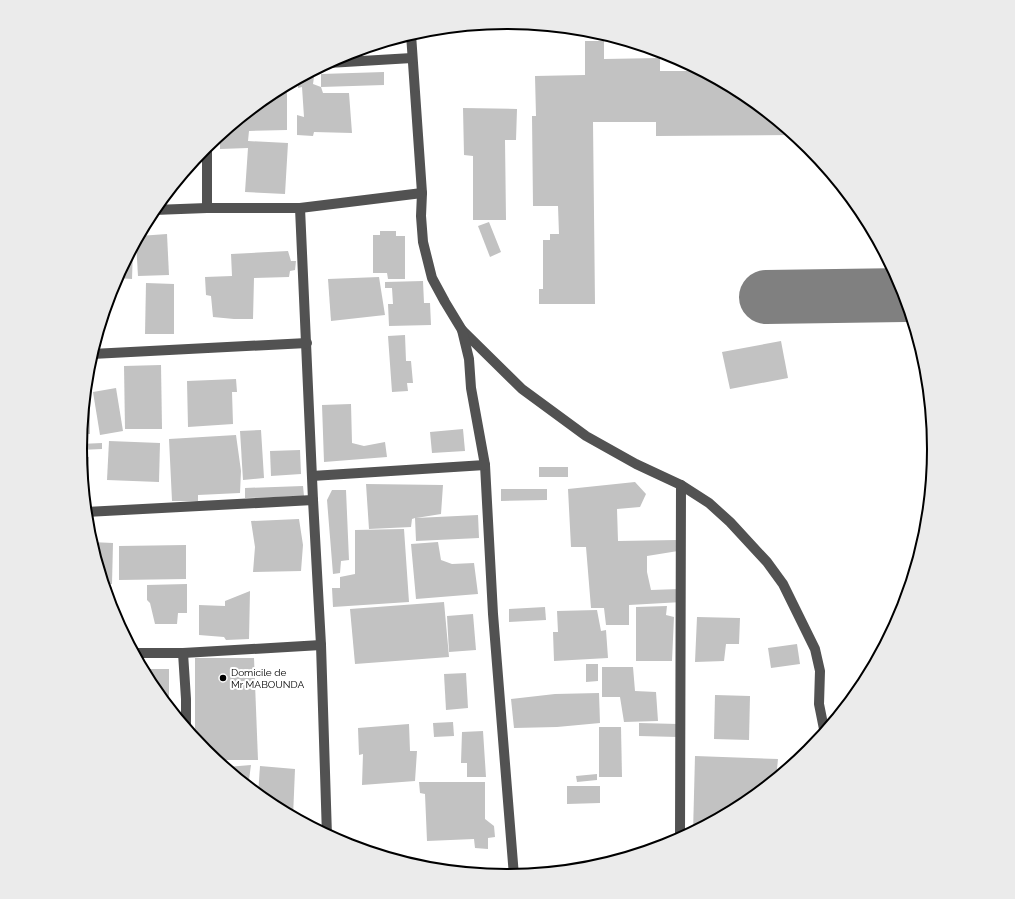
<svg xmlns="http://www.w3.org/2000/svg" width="1015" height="899" font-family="Raleway,sans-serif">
	<rect width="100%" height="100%" fill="#fff"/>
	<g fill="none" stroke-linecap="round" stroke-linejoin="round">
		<!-- taxiway -->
		<polyline stroke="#808080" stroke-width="54" points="766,297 905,295"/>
	</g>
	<!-- building -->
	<g fill="#c2c2c2">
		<polygon points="585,41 604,41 604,59 660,58 660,71 701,71 745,94 795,135 656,136 656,122 593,122 595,304 539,304 539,289 543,289 543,240 550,240 550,234 559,234 558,206 533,206 532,116 536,116 535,76 585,75"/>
		<polygon points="384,72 384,85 321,87 321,74"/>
		<polygon points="303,77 314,77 313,84 321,87 323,93 349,93 352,133 314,132 313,136 297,135 297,115 304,117 302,87 298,88 298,79"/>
		<polygon points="272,93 287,93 287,130 249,131 248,141 288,143 285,194 245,192 248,148 220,149 220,135"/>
		<polygon points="463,108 517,109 516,140 505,140 506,220 473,220 473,156 464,155"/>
		<polygon points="489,222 501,252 490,257 478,226"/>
		<polygon points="380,231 396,231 396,236 405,236 405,279 388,279 387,273 373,273 373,235 380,235"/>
		<polygon points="167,234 169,275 138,276 136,242 139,236"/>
		<polygon points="133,247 132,279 117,278"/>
		<polygon points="288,251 291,261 296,261 295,270 290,271 289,277 254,278 253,319 234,319 213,317 211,296 206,295 205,277 232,276 231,254"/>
		<polygon points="379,277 385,315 331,321 328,279"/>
		<polygon points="423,281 424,303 430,303 431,325 389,326 388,304 393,304 392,288 385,288 385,282"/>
		<polygon points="146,283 174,284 174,334 145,334"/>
		<polygon points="405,335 406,361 411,361 413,383 407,383 408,391 392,392 388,336"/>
		<polygon points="781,341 788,378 730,389 722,352"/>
		<polygon points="161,365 162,429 125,429 124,366"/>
		<polygon points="236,379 237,392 232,392 233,424 188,427 187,381"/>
		<polygon points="116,388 123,431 100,435 93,392"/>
		<polygon points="86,393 90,393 90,434 82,434"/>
		<polygon points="351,404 352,443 364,446 385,442 387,457 324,462 322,405"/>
		<polygon points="463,429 465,451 432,453 430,432"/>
		<polygon points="261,430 264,478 243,480 240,431"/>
		<polygon points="236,435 241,471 240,493 198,495 198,501 172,501 169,439"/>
		<polygon points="109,441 160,443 159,482 107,480"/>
		<polygon points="102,443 102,449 80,450 80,444"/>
		<polygon points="300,450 301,474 271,476 270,451"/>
		<polygon points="81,456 89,457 88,505 85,505"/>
		<rect x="539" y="467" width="29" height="10"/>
		<polygon points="635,482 646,494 640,507 617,509 618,541 677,540 678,551 647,556 647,572 651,590 680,589 682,602 629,605 629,625 606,625 604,608 591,608 586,547 571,547 568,489"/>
		<polygon points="366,484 443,485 441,514 416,518 478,515 479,538 416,541 415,518 412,519 411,527 369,529"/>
		<polygon points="303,486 304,496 245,498 245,488"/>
		<polygon points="501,489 547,489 547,500 501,501"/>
		<polygon points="332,490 346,490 349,560 341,561 340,573 333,574 327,500"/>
		<polygon points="299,519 303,545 301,571 253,572 255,547 251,521"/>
		<polygon points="404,529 409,602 333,607 332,588 340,588 340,577 355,574 355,530"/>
		<polygon points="91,542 113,543 112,584 104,584"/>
		<polygon points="438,542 441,560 452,564 474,563 478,594 416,599 411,544"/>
		<polygon points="186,545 186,579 119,580 119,546"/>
		<polygon points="187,584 187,613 178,613 177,624 155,624 150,603 147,600 147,585"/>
		<polygon points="105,587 112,587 112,609 111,609"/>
		<polygon points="250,591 249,639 226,640 224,637 199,635 199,605 225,606 225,601"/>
		<polygon points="444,602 449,657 355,664 350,609"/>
		<polygon points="667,606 666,615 674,617 672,661 636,661 636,607"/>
		<polygon points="545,607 546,620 509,622 509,609"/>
		<polygon points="597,610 601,631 606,630 608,658 554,661 553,632 558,632 557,611"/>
		<polygon points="473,614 476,650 449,652 447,616"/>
		<polygon points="697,617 740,618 739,644 726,644 724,661 695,662"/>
		<polygon points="797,644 800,664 771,668 768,648"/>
		<polygon points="195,658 254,658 258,760 215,760 205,752 195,740"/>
		<polygon points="586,664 598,664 598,681 586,682"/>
		<polygon points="602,667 633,667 635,691 656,692 658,721 624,722 620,697 602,697"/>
		<polygon points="142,669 169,669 169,708 152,687"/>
		<polygon points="466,673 468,708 446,710 444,674"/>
		<polygon points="599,693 600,723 557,727 514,728 511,699 555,694"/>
		<polygon points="715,695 750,696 749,740 714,739"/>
		<polygon points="453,722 454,736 434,737 433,723"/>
		<polygon points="639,723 678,724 678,737 639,736"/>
		<polygon points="409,724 410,751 417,751 415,781 362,785 363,754 359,755 358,728"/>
		<polygon points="599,727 621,727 622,777 599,777"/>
		<polygon points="483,731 486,777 467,777 467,763 461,763 462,732"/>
		<polygon points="695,756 778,759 776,779 745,805 693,833"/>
		<polygon points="251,765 248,787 226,769 227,767"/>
		<polygon points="260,766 295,769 293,817 270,805 258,795"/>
		<polygon points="597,774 597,780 577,782 576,776"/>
		<polygon points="419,782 485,782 485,819 494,826 495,837 488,838 488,849 475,848 474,839 427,841 425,794 420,793"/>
		<polygon points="567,786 600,786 600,803 567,804"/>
		<polygon points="614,861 614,862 604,865 604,862"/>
	</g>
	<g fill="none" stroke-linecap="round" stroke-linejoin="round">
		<!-- minor -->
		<g stroke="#525252" stroke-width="10">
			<polyline points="411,34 422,193 421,216 423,242 432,278 445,302 462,330 522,389 586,436 636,464 681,485 709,503 730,522 767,562 783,584 815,649 820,671 819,704 825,734"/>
			<polyline points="328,63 412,58"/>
			<polyline points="207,146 207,208"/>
			<polyline points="300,208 313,500 321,645 327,836"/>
			<polyline points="154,210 207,208 300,208 422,193"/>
			<polyline points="462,330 469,359 471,388 485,465 493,614 514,876"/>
			<polyline points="92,354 307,343"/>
			<polyline points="312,476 485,465"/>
			<polyline points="86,512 313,500"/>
			<polyline points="134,653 183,653 321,645"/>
			<polyline points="183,653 186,699 186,728"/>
			<polyline points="680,839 681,485"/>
		</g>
	</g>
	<!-- markers -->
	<circle fill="#000" stroke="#fff" stroke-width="1.5" cx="223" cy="678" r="4"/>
	<g text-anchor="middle" stroke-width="4" stroke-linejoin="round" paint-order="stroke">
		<!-- poi labels -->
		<g font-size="10" fill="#000" stroke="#fff" text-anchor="start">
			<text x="231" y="676">Domicile de<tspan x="231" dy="12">Mr MABOUNDA</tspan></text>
		</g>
	</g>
	<!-- crop -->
	<path d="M0 0H1015V899H0ZM87 449a420 420 0 1 1 840 0a420 420 0 1 1-840 0Z" fill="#ebebeb" fill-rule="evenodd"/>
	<path fill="none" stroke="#000" stroke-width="2" d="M87 449a420 420 0 1 1 840 0a420 420 0 1 1-840 0Z"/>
</svg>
